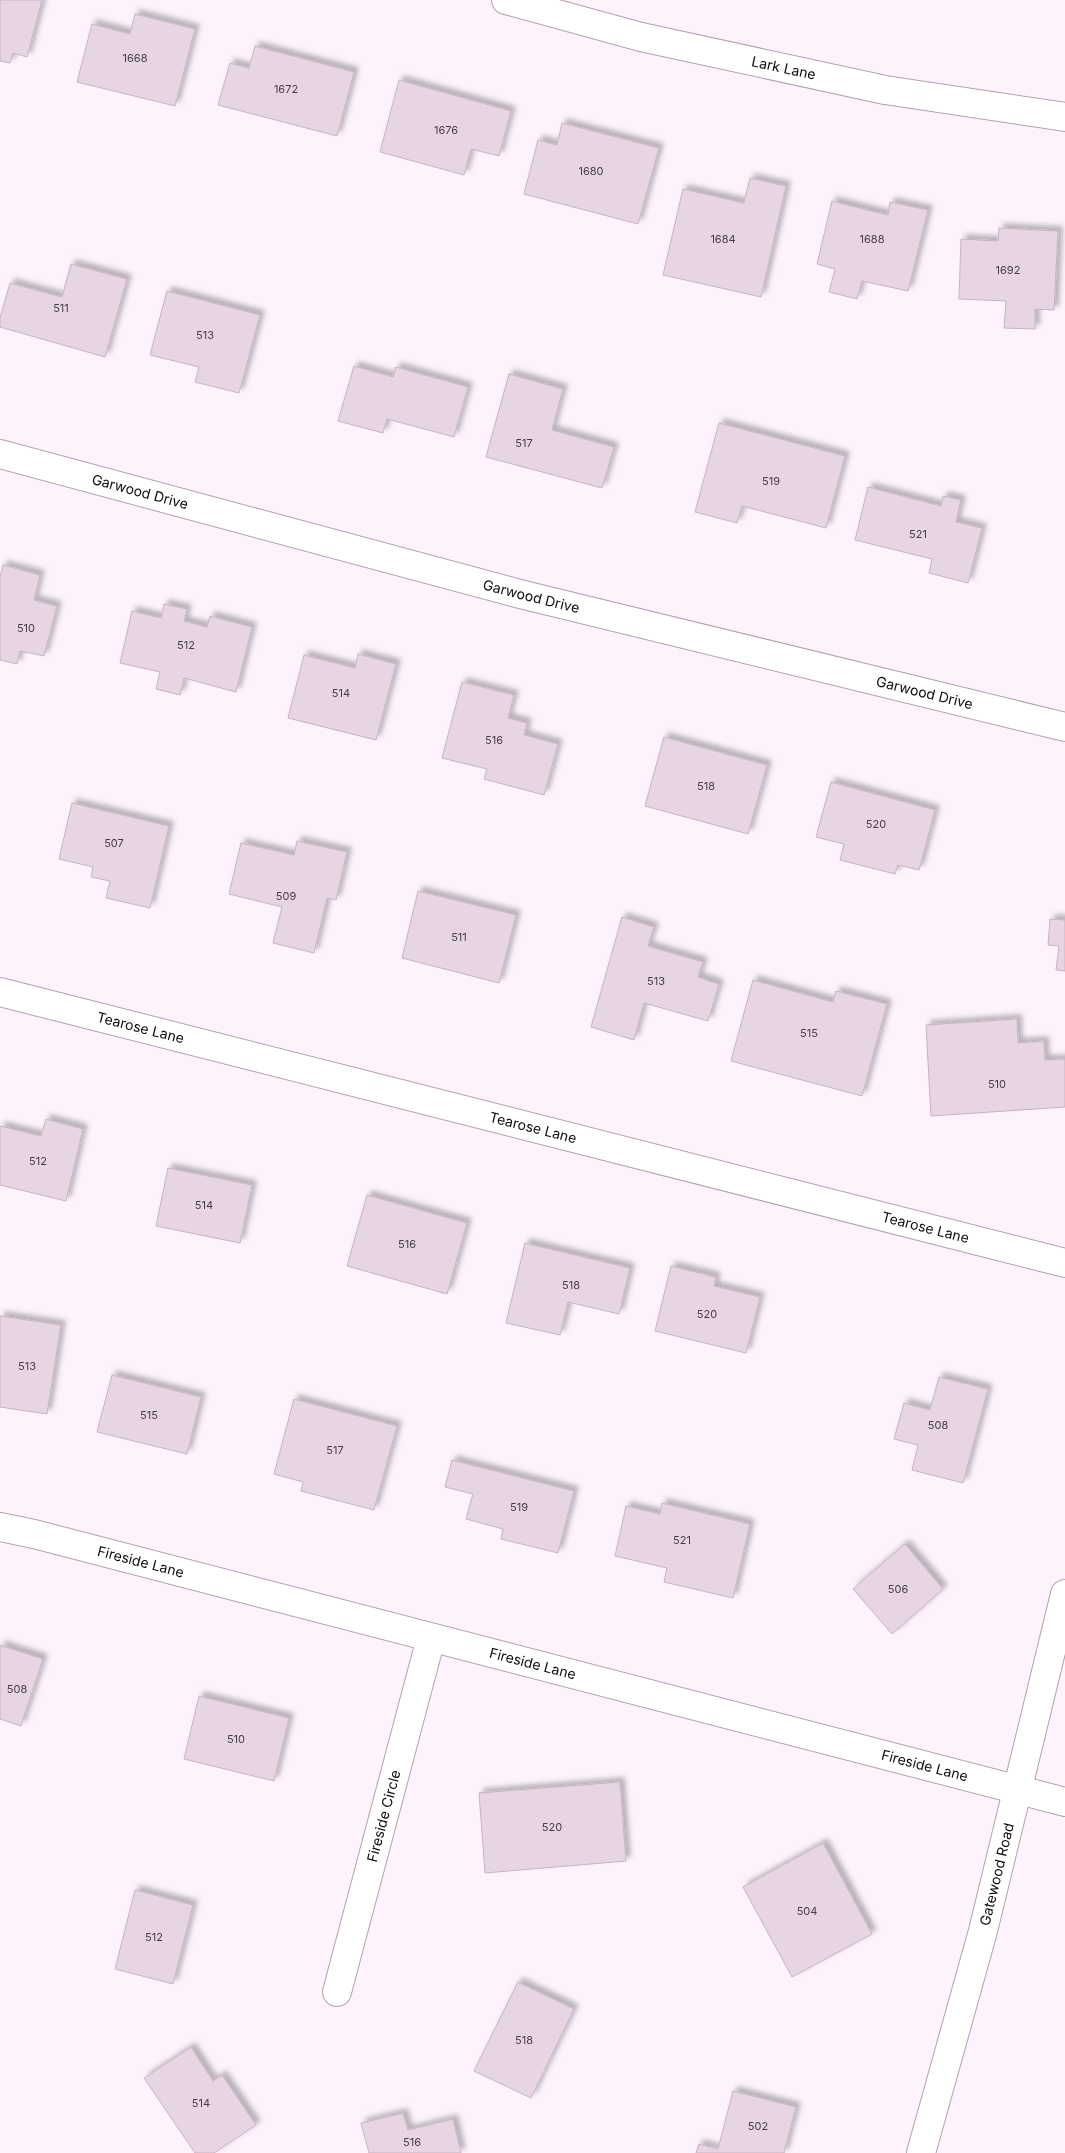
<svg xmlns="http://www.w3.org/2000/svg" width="1065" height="2153" font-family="Inter,sans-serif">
	<defs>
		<filter id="shadow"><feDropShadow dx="4.5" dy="-4.5" stdDeviation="2.5" flood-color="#0004"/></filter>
	</defs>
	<rect width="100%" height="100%" fill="#fef3fc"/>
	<!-- building -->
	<g fill="#e8d5e4" stroke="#c5b3c2" filter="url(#shadow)">
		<polygon points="0,0 42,0 27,57 13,53 10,63 0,61"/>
		<polygon points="135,14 195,29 175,106 77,82 92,24 130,34"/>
		<polygon points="255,46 354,72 337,136 218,105 230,63 249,68"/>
		<polygon points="399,80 511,111 499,156 471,149 464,175 380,152"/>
		<polygon points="562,123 659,148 638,224 524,194 538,140 557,145"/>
		<polygon points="750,178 786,186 761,297 663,275 683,189 744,203"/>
		<polygon points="832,201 888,215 890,202 928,210 908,291 862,281 857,299 829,292 835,269 817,264"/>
		<polygon points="999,228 1058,231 1054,310 1035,309 1035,329 1004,328 1006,301 959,299 961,239 998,241"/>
		<polygon points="71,264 127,279 105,357 0,327 0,318 10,283 62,297"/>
		<polygon points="167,291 260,315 239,393 195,382 199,367 150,355"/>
		<polygon points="354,366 393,377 396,367 468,387 454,437 387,419 383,433 338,421"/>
		<polygon points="509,374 563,389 552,430 614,447 602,488 486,457"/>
		<polygon points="719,423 845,456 826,528 742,506 737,523 695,512"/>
		<polygon points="868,487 941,506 943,496 961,500 956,522 982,528 968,583 929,573 932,559 855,540"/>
		<polygon points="3,565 40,575 34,600 57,606 44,656 20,651 17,664 0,660 0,577"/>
		<polygon points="164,604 187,609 184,621 207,627 210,616 252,627 236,692 184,678 180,695 156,689 160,672 120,663 132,611 161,618"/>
		<polygon points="358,654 396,664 376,740 288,718 304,655 355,668"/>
		<polygon points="462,682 514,695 508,718 527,723 524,735 558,744 544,795 484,779 487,769 442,758"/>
		<polygon points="664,737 767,765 748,834 645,806"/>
		<polygon points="831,782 935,810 919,870 898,865 895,874 840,860 844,844 816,837"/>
		<polygon points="72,803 169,826 150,908 106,898 110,881 91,877 93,867 59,859"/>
		<polygon points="297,841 347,852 336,900 327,898 314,953 273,943 282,907 229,894 241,843 294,855"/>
		<polygon points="418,891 516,915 499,983 402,958"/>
		<polygon points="622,917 654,927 648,946 703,962 698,977 719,984 708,1021 644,1003 634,1040 591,1027"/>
		<polygon points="1065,917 1065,971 1056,970 1059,946 1048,945 1050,919 1065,920"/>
		<polygon points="753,980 833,1002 836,991 887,1004 862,1096 731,1061"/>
		<polygon points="1017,1019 1018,1043 1044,1041 1045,1060 1065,1059 1065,1107 931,1116 926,1025"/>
		<polygon points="46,1119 83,1129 66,1201 0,1185 0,1126 41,1136"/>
		<polygon points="168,1168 252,1185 240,1243 156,1226"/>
		<polygon points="367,1195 467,1223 447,1294 347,1266"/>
		<polygon points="525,1243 630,1268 619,1314 568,1302 560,1335 506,1323"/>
		<polygon points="671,1266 716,1277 714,1286 760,1297 746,1353 655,1331"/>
		<polygon points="0,1316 61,1325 47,1414 0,1407"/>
		<polygon points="112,1375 201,1397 187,1454 97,1432"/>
		<polygon points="939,1377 988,1389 963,1483 912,1470 918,1445 894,1439 904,1403 930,1410"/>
		<polygon points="294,1399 397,1426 374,1510 301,1491 303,1482 274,1474"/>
		<polygon points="452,1460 574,1491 558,1553 501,1539 503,1529 466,1519 473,1494 445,1487"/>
		<polygon points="662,1503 750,1524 733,1598 664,1582 667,1568 615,1556 626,1506 660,1514"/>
		<polygon points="905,1544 943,1589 892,1634 853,1589"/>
		<polygon points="0,1645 43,1659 21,1726 0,1719"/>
		<polygon points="199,1696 289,1718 274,1781 184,1759"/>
		<polygon points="620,1782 626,1861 485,1873 479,1793"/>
		<polygon points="823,1843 872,1934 792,1977 743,1887"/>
		<polygon points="135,1890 193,1905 173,1984 115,1969"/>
		<polygon points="518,1982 574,2009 531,2098 474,2071"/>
		<polygon points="191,2047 213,2081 222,2075 256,2125 214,2153 195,2153 144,2078"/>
		<polygon points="733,2091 796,2107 784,2153 696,2153 699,2144 718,2149"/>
		<polygon points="403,2113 408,2130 453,2119 461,2153 369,2153 361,2123"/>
	</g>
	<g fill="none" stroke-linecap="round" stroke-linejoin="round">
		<defs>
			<g id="minor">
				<path id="s1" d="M506,0l135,37 244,53 180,27"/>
				<path id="s2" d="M0,454l520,140 545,133"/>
				<path id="s3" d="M0,992l1065,271"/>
				<path id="s4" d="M0,1527l34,7 1031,268"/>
				<path id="s5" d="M337,1992l94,-354"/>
				<path id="s6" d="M921,2153l62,-222 82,-337"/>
			</g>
		</defs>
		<!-- minor casing -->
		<use href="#minor" stroke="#b3a1af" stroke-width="30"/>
		<!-- minor -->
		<use href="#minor" stroke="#fff" stroke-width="28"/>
	</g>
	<g text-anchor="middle" stroke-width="4" stroke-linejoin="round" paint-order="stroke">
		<!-- number labels -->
		<g font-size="11" fill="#453c44">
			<text x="135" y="62">1668</text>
			<text x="286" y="93">1672</text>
			<text x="446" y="134">1676</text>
			<text x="591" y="175">1680</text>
			<text x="723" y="243">1684</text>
			<text x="872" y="243">1688</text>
			<text x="1008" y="274">1692</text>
			<text x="61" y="312">511</text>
			<text x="205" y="339">513</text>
			<text x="524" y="447">517</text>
			<text x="771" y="485">519</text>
			<text x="918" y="538">521</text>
			<text x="26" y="632">510</text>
			<text x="186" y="649">512</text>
			<text x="341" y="697">514</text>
			<text x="494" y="744">516</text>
			<text x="706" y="790">518</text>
			<text x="876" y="828">520</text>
			<text x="114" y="847">507</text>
			<text x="286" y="900">509</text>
			<text x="459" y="941">511</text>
			<text x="656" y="985">513</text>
			<text x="809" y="1037">515</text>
			<text x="997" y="1088">510</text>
			<text x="38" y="1165">512</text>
			<text x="204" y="1209">514</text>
			<text x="407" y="1248">516</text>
			<text x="571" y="1289">518</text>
			<text x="707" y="1318">520</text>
			<text x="27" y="1370">513</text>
			<text x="149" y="1419">515</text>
			<text x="938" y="1429">508</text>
			<text x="335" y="1454">517</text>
			<text x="519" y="1511">519</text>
			<text x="682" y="1544">521</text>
			<text x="898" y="1593">506</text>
			<text x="17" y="1693">508</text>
			<text x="236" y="1743">510</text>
			<text x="552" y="1831">520</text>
			<text x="807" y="1915">504</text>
			<text x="154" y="1941">512</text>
			<text x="524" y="2044">518</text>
			<text x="201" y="2107">514</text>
			<text x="758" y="2130">502</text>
			<text x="412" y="2146">516</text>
		</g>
		<!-- street labels -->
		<g font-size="14" fill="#0f090e" stroke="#fff">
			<text dy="5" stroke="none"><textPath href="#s1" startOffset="286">Lark Lane</textPath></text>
			<text dy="5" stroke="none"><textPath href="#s2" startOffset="145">Garwood Drive</textPath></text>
			<text dy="5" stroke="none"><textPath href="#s2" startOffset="550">Garwood Drive</textPath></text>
			<text dy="5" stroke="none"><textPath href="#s2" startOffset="955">Garwood Drive</textPath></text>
			<text dy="5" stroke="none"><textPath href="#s3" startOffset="145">Tearose Lane</textPath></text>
			<text dy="5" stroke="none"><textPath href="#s3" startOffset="550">Tearose Lane</textPath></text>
			<text dy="5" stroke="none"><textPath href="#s3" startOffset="955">Tearose Lane</textPath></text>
			<text dy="5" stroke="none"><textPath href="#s4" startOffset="145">Fireside Lane</textPath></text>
			<text dy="5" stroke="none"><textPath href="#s4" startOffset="550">Fireside Lane</textPath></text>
			<text dy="5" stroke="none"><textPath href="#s4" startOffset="955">Fireside Lane</textPath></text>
			<text dy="5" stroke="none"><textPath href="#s5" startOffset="182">Fireside Circle</textPath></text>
			<text dy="5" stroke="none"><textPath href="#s6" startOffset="289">Gatewood Road</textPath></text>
		</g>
	</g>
</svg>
